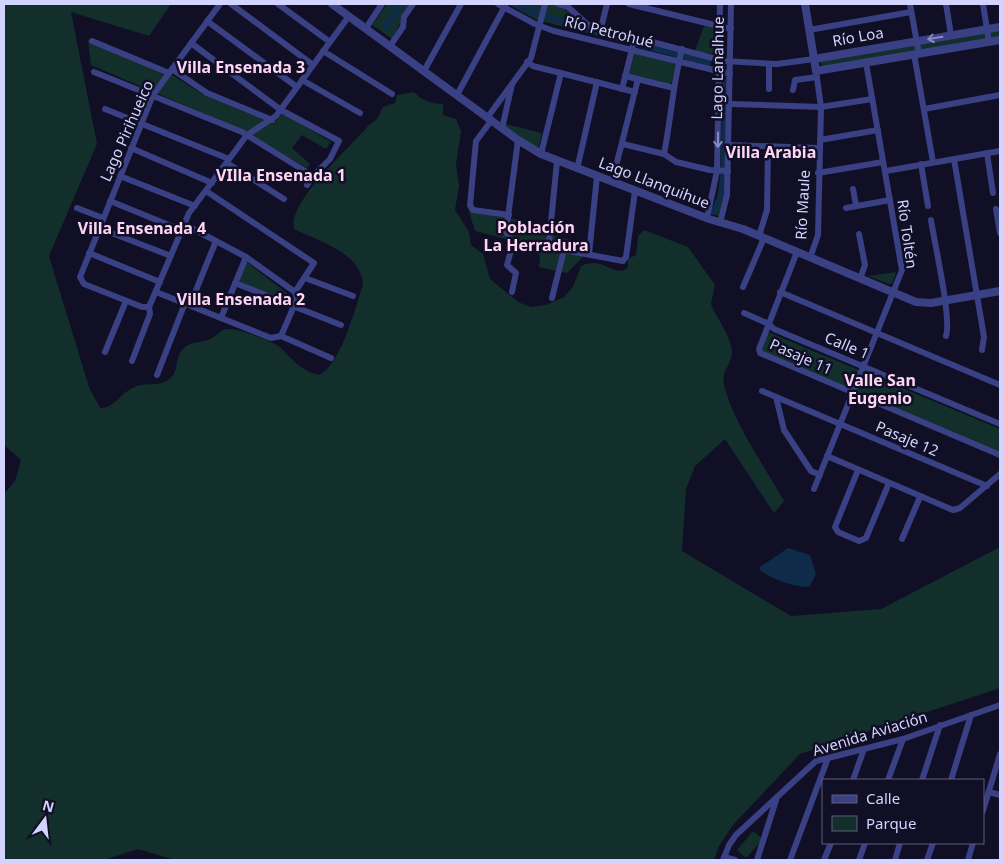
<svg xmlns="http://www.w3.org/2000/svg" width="1004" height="864" font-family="'Noto Sans',sans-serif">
	<rect width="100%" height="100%" fill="#100f25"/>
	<!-- green -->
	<g fill="#122f2b">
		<path d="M4,4h167l-22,32 -78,-24 26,132 -48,112 40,131 11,21c14,1 21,-16 35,-21 13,-6 28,2 38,-12 5,-7 3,-19 9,-25 7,-9 19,-7 28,-11 6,-2 10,-9 16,-10 3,0 8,0 11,1 9,2 37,12 43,17 12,12 21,24 39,28 23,-12 35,-65 44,-90 -1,-32 -45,-44 -69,-56 -6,-28 54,-79 73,-102l10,-8 6,-12 12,-4 2,-8 17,-3c8,9 18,12 29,12v11l13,4 5,12 -5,33 3,22 -4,24 14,22 2,13 12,9 7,25 28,23 13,5 15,-2 18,-8 9,-10 8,-21c20,-9 25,5 42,5l5,-4v-8l8,-4 2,-19 6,-6 44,17 27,38 -4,19c5,13 22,36 21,49 -1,12 -11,18 -8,32 9,37 41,82 60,116l-10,12 -49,-74 -30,27 -9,23 -4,62 109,65 90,-7 119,-62v141l-200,66 -67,71 -14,21 -5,14h-539l-37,-11 -34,11h-100v-366l11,-13 6,-21 -17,-15z"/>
		<polygon points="387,4 410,4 392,39 372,25"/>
		<polygon points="507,4 559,4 584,26 709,55 708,64 537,20"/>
		<polygon points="704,26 717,28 718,55 695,51"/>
		<polygon points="1000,30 1000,37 825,67 820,64 822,61"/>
		<polygon points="88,40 163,74 174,76 202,94 273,124 283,113 331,142 326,149 302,135 292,148 310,164 307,168 238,128 91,65"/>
		<polygon points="635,52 673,62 675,65 672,82 669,85 630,76 628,72 632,55"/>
		<path d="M721,76l5,1 -1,116 -6,23 -6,-2c13,-44 8,-92 8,-138z"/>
		<polygon points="506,124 542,133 538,150 505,127"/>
		<polygon points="467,205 541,227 540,232 579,242 587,253 567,273 539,267 540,255 512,245 506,239 475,231"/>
		<polygon points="245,263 248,263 292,297 291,303 241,283 239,280"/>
		<polygon points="896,272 892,284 889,284 868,276"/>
		<polygon points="768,332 1000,429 1000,453 762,353 761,350"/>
		<polygon points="753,831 763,839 746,858 737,850"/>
	</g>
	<!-- water -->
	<path fill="#0e2b4a" d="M788,548l22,7 6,19 -6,12c-11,4 -41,-8 -50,-16v-3z"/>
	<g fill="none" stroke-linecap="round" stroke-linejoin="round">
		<!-- canal -->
		<g stroke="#0e2b4a" stroke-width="6">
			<polyline points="514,4 536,13"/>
			<polyline points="545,16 629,41"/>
			<polyline points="386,27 401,4"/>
			<polyline points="638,44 676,54"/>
			<polyline points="683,56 708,63"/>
			<polyline points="714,212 723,191 725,85"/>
		</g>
		<!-- minor -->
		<g stroke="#3a4084" stroke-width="6">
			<polyline points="231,4 313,65"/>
			<polyline points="278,4 330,42"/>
			<polyline points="498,4 535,24 554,31 730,74"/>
			<polyline points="558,4 568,7 588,25 724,61 777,64 814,59"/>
			<polyline points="629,4 731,29"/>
			<polyline points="910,4 919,54"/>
			<polyline points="946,4 951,35"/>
			<polyline points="983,4 989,42"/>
			<polyline points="207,21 297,87"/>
			<polyline points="366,28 382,4"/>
			<polyline points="601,28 607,4"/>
			<polyline points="809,30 911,12"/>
			<polyline points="92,41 169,73"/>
			<polyline points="191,43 281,110 339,141 330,159 313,176 307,185"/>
			<polyline points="390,46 403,27 404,17 413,4"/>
			<polyline points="323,51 392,94"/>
			<polyline points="914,54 933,162"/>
			<polyline points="527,62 533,66 635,92"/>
			<polyline points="172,69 207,93 272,120"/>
			<polyline points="424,71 461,4"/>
			<polyline points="94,72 242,132 313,176"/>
			<polyline points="625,76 674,88"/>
			<polyline points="302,80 360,113"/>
			<polyline points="622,89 635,37"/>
			<polyline points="769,89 769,64"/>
			<polyline points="793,90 795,80 817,77"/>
			<polyline points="457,95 505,6"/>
			<polyline points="730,104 821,107 872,99"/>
			<polyline points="105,109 229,159"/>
			<polyline points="924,109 1000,95"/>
			<polyline points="487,118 531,58 545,4"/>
			<polyline points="491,121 476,141 470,205 473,210 509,215"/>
			<polyline points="502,129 512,84"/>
			<polyline points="820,140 878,130"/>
			<polyline points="623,144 664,154 676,162 710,170 728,171"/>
			<polyline points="728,145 819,148"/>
			<polyline points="131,148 212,183"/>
			<polyline points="987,153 993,193"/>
			<polyline points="541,154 561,73"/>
			<path d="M664,154c7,-35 9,-71 18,-105"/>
			<polyline points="954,159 984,337 982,350"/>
			<polyline points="557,161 549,242 553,248 623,261 626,257 635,191"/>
			<polyline points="227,163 284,199"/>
			<polyline points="921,164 928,206"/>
			<polyline points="577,169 597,82"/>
			<polyline points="886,171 1000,151"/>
			<polyline points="818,173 883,162"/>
			<polyline points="120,176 195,206"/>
			<polyline points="612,182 638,79"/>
			<polyline points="853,189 856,205"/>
			<polyline points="206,191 314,263 295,292 297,299 281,336"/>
			<polyline points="110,201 181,230"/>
			<polyline points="77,208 103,218"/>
			<polyline points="846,208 890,200"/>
			<polyline points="996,209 1000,233"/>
			<polyline points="707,218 717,171 720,4"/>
			<path d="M931,220c3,21 21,99 15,116"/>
			<polyline points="720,223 727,195 731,4"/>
			<polyline points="184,224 246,257 295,292"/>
			<polyline points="99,228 171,256"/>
			<polyline points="859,234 865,265 860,279"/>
			<polyline points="759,236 767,210 768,147"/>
			<polyline points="513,243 506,232 518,140"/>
			<polyline points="513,243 546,250 551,247"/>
			<polyline points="797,252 759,349 760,353 1000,455"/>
			<polyline points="89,253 160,282"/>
			<polyline points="589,254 597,176"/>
			<polyline points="810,258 818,235 821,107 816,71"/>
			<polyline points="305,278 353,296"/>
			<polyline points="235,283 341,325"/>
			<polyline points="743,287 764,238"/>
			<polyline points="156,292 271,338 281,336"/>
			<polyline points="512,292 516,273 507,265 513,243"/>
			<polyline points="780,292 1000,385"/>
			<polyline points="552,298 564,250"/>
			<polyline points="190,305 216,241"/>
			<polyline points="149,307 142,307 84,284 80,277 153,95 220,4"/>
			<polyline points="744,313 769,324 774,329 1000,424"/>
			<polyline points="221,318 246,257"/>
			<polyline points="281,336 331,358"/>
			<polyline points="105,352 126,301"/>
			<polyline points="132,361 150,314 149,307 189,213 247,135 276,116 349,16"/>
			<polyline points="157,375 185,303"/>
			<polyline points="762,391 987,486"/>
			<polyline points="776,397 784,430 811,471 820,475"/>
			<polyline points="827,456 953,510 960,508 1000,474"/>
			<polyline points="858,470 835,527 838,532 859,541 866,538 889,483"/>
			<polyline points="814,489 902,270 866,63"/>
			<polyline points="902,539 920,497"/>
			<polyline points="853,780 864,749"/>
			<polyline points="888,780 903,739"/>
			<polyline points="922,780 940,725"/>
			<polyline points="951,780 971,715"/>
			<polyline points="989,792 1000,795"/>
			<polyline points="983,811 1000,754"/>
			<polyline points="724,857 735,860"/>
			<polyline points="723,860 729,845 736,835 816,761 903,739 1000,705"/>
			<polyline points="757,860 777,797"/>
			<polyline points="790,860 828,758"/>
			<polyline points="824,860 831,843"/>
			<polyline points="859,860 865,843"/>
			<polyline points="895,860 900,843"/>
			<polyline points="927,860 933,843"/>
			<polyline points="968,860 973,843"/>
		</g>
		<!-- tertiary -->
		<g stroke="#3a4084" stroke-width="8">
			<polyline points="332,4 518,140 541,154 709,219 743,229 916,302 931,303 1000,291"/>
			<polyline points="805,4 816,71 1000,40"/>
			<polyline points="814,59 1000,27"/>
		</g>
	</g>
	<!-- one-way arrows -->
	<defs><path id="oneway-shaft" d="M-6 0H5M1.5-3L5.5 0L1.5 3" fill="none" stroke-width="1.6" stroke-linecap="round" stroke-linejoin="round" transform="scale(1.25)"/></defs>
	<g stroke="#868ac2">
		<use href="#oneway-shaft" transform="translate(935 38) rotate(171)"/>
		<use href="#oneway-shaft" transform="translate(718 140) rotate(91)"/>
	</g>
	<g text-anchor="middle" stroke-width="5" stroke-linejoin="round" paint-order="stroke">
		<!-- street labels -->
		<g font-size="15" fill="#d3d3ff" stroke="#100f25">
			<text transform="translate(609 32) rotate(14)" y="5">Río Petrohué</text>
			<text transform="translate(858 37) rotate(-10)" y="5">Río Loa</text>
			<text transform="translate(718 68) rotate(-89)" y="5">Lago Lanalhue</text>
			<text transform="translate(127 131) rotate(-66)" y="5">Lago Pirihueico</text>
			<text transform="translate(654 183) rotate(21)" y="5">Lago Llanquihue</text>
			<text transform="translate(803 205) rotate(-87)" y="5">Río Maule</text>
			<text transform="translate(907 234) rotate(82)" y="5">Río Toltén</text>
			<text transform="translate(847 346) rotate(23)" y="5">Calle 1</text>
			<text transform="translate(801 357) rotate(24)" y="5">Pasaje 11</text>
			<text transform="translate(907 439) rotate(23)" y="5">Pasaje 12</text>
			<text transform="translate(870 734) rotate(-17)" y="5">Avenida Aviación</text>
		</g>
		<!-- neighbourhood labels -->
		<g font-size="16" font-weight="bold" fill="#ffd5f4" stroke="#100f25">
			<text x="241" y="73">Villa Ensenada 3</text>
			<text x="771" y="158">Villa Arabia</text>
			<text x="281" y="181">VIlla Ensenada 1</text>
			<text x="536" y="233">Población<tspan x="536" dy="18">La Herradura</tspan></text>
			<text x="142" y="234">Villa Ensenada 4</text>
			<text x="241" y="305">Villa Ensenada 2</text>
			<text x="880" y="386">Valle San<tspan x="880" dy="18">Eugenio</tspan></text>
		</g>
	</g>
	<!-- border -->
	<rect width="1004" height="864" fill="none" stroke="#d3d3ff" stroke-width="10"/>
	<!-- legend -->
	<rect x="822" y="779" width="162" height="65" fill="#100f25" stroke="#5e5d7c"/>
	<rect x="832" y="795" width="25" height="8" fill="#3a4084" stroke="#5e5d7c"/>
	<text x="866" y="804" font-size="15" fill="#d3d3ff">Calle</text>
	<rect x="832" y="816" width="25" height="15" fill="#122f2b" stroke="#5e5d7c"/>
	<text x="866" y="829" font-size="15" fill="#d3d3ff">Parque</text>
	<!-- north arrow -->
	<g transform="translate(45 819) rotate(15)" stroke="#100f25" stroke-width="4" paint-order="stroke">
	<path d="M0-4L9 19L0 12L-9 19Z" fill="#d3d3ff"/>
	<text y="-8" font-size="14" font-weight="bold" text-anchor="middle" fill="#d3d3ff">N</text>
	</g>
</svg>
